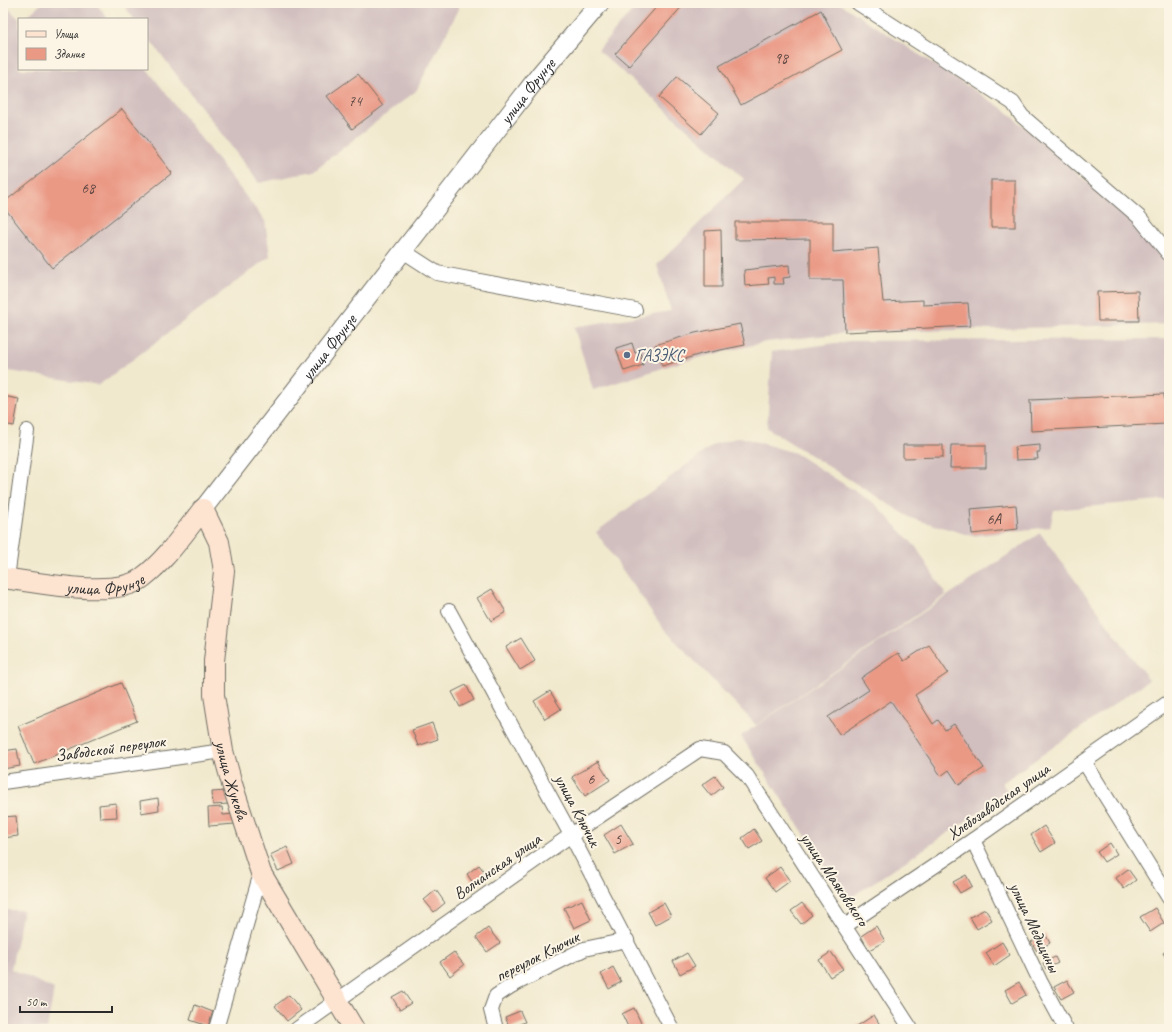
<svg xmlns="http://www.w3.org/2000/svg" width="1172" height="1032" font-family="Caveat,sans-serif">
	<rect width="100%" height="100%" fill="#fcf5e5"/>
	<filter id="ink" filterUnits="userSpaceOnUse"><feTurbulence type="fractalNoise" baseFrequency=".025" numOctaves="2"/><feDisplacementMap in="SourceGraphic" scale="8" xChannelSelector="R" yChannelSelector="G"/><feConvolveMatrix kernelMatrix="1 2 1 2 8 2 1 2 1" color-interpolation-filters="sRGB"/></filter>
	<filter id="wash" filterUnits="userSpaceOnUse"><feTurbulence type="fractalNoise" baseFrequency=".012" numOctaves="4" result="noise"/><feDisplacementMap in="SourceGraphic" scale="16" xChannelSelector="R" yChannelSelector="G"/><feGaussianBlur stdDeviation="0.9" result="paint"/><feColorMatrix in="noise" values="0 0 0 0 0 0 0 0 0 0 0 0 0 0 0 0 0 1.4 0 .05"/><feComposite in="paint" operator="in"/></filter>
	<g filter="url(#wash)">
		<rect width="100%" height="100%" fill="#f1e9ce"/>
		<!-- industrial -->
		<g fill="#d1bfbf">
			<polygon points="3,3 19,19 19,69 147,69 265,221 270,256 99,385 3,370"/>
			<polygon points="42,3 96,3 108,19 24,19"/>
			<polygon points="122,3 458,3 459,9 416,91 313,171 259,183 147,36 147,19 134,19"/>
			<polygon points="639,3 839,3 1005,110 1155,241 1169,258 1169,324 845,333 766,342 685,361 593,390 574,327 671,311 657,265 744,179 598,50"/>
			<polygon points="1169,339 1169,499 1054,510 1050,527 972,536 911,518 767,428 772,352 850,341"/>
			<polygon points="740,437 795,453 875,504 916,547 946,595 756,725 663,628 596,532 715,444"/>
			<polygon points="1040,533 1149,680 1002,783 1008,793 847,900 741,736"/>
			<polygon points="3,910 23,910 11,969 54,989 47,1029 3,1029"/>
		</g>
		<g id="blocks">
			<!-- building -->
			<g fill="#ea9985">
				<polygon points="660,3 685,3 629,66 615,54"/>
				<polygon points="821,10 842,50 741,105 719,66"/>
				<polygon points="358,74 383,106 352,129 327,96"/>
				<polygon points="677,77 719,113 701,134 659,97"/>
				<polygon points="122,109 172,173 52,268 3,206 3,203"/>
				<rect x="991" y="180" width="24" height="47"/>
				<polygon points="735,222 833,222 833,252 878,248 883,302 923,300 923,305 968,303 970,326 845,332 843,280 810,280 810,239 735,240"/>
				<polygon points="721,230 722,287 705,287 705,231"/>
				<polygon points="789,265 790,277 783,278 784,284 774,284 774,277 768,278 769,284 745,286 744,270"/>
				<polygon points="1138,291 1139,321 1098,321 1097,292"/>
				<polygon points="740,324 745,345 701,354 662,366 655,345 695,333"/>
				<polygon points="632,343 635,353 640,352 643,365 624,371 616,348"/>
				<polygon points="1165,393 1169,393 1169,426 1168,427"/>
				<polygon points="1164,394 1166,424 1031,431 1030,400"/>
				<polygon points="3,396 19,399 14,426 3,424"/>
				<polygon points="903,445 943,445 943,457 903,458"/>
				<polygon points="951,445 986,445 986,468 950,468"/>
				<polygon points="1040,445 1040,452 1037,452 1038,459 1016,460 1015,447"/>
				<polygon points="1016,505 1018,529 972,534 970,509"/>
				<polygon points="492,589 506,612 491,621 477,598"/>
				<polygon points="521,638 535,661 520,670 506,647"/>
				<polygon points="929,645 948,673 915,695 933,724 938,720 945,730 954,724 984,768 959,785 949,770 941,776 891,701 840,735 828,717 869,690 861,678 898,653 904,661"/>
				<polygon points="121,683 137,721 34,764 18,726"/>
				<polygon points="466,685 474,700 460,707 452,692"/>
				<polygon points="550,691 561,709 545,719 534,701"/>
				<polygon points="432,723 438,739 418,746 412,730"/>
				<polygon points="17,749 20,766 3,769 3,751"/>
				<polygon points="598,761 610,780 585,796 572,777"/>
				<polygon points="715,776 723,787 711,796 702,785"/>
				<polygon points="227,791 228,804 213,805 212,792"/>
				<polygon points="158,798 159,810 141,813 140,801"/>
				<polygon points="116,803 117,817 100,818 99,805"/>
				<polygon points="222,807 223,815 234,814 235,824 209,826 208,808"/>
				<polygon points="16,816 18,836 3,838 3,817"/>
				<polygon points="621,824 633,844 615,854 604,835"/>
				<polygon points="1044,826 1055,843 1041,852 1031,835"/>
				<polygon points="754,829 762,841 749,849 742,838"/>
				<polygon points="1110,843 1117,854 1104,862 1097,852"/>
				<polygon points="287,847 294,864 278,871 270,855"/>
				<polygon points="479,865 488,877 475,886 467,874"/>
				<polygon points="780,867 790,881 775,892 765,878"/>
				<polygon points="1128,869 1136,880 1124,889 1116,878"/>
				<polygon points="966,875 972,886 960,893 953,882"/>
				<polygon points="436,890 445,903 434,912 424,900"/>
				<polygon points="582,900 591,920 574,928 564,908"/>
				<polygon points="664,903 671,916 655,925 648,912"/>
				<polygon points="802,903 812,915 801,924 791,911"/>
				<polygon points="1155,908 1164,923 1150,932 1140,917"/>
				<polygon points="985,909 992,920 977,929 970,917"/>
				<polygon points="876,926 885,941 869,950 861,936"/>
				<polygon points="488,928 500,943 487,952 476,937"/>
				<polygon points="1045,934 1050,943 1037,951 1031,942"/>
				<polygon points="1002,942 1010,955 994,966 986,953"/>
				<polygon points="1169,949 1169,963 1163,953"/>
				<polygon points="454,952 464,965 450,976 440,962"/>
				<polygon points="831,952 843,969 830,977 819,960"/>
				<polygon points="687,953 695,966 680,974 673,961"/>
				<polygon points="1055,957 1058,963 1046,969 1043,963"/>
				<polygon points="613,967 621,982 609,989 601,974"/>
				<polygon points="1067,980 1074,992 1061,999 1054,987"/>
				<polygon points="1019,982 1026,995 1012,1003 1005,990"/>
				<polygon points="403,991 411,1003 400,1010 392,997"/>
				<polygon points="289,995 301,1010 287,1021 275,1006"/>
				<polygon points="195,1005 213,1012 208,1026 190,1020"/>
				<polygon points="634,1008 643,1027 629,1029 622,1014"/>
				<polygon points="520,1011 525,1022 510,1028 505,1017"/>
				<polygon points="874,1015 882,1028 859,1029 857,1026"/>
			</g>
		</g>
	</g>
	<g filter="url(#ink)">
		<use href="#blocks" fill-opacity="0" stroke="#706e64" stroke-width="1"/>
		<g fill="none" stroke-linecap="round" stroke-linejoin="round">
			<defs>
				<g id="minor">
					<polyline points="858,3 1013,103 1022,116 1139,217 1169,254"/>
					<polyline points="403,251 437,273 635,310"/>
					<polyline points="7,578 27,431"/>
					<polyline points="449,611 571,835 672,1029"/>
					<polyline points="1085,763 1169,898"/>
					<polyline points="3,782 223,751"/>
					<polyline points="973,840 1040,981 1066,1029"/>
					<polyline points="845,926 973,840 1169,702"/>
					<polyline points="216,1029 261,873"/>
					<polyline points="297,1029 571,835 700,749 724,753 747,776 911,1029"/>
					<polyline points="496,1029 491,1010 496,996 511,986 584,949 627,940"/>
				</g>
				<g id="tertiary">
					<path id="s1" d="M203,509l338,-436 59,-70"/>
				</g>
				<g id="secondary">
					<path id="s2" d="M3,578c33,4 112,21 139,0 24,-18 42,-45 61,-69l16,33 5,29 -10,90v34l9,56 9,33 29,89 93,156"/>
				</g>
			</defs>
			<!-- minor casing -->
			<use href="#minor" stroke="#706e64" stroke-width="16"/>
			<!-- tertiary casing -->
			<use href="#tertiary" stroke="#706e64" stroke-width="20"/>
			<!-- secondary casing -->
			<use href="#secondary" stroke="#706e64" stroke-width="22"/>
			<!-- minor -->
			<use href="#minor" stroke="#fff" stroke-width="14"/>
			<!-- tertiary -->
			<use href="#tertiary" stroke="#fff" stroke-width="18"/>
			<!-- secondary -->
			<use href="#secondary" stroke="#fde4d1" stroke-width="20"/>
		</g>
	</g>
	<!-- markers -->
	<circle fill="#5c6f8a" stroke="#fcf5e5" stroke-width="1.5" cx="627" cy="355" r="4"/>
	<g text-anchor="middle" stroke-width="4" stroke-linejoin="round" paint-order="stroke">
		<!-- number labels -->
		<g font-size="15" fill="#5b4642">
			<text x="781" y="63">98</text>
			<text x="355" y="106">74</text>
			<text x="88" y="193">68</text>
			<text x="994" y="524">6А</text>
			<text x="591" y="784">6</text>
			<text x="618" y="844">5</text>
		</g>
		<!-- street labels -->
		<g font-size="17" fill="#2b2b2b" stroke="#fcf5e5">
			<text dy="6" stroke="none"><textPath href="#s1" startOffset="529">улица Фрунзе</textPath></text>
			<text dy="6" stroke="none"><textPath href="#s1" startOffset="205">улица Фрунзе</textPath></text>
			<text dy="6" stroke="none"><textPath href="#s2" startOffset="103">улица Фрунзе</textPath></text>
			<text transform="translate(110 748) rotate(-8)" y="6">Заводской переулок</text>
			<text dy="6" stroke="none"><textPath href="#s2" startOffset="512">улица Жукова</textPath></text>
			<text transform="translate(998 801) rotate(-35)" y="6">Хлебозаводская улица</text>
			<text transform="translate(578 810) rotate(62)" y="6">улица Ключик</text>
			<text transform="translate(497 866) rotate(-35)" y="6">Волчанская улица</text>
			<text transform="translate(835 879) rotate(56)" y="6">улица Маяковского</text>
			<text transform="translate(1035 927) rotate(65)" y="6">улица Медицины</text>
			<text transform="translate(537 956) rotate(-27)" y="6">переулок Ключик</text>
		</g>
		<!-- service labels -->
		<g font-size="17" fill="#4e5e75" stroke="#fcf5e5" text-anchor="start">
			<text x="635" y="361">ГАЗЭКС</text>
		</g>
	</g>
	<!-- margin -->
	<rect width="1172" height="1032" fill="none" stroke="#fcf5e5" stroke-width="16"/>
	<!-- legend -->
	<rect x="18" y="18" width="130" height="52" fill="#fcf5e5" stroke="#a8a49b"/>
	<rect x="26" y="31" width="20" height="6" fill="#fde4d1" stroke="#a8a49b"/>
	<text x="54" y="38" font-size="12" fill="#2b2b2b">Улица</text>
	<rect x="26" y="48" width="20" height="12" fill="#ea9985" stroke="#a8a49b"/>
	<text x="54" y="58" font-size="12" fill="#2b2b2b">Здание</text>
	<!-- scale -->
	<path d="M20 1006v6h92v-6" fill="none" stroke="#2b2b2b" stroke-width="2"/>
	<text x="26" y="1006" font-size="12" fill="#2b2b2b" stroke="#fcf5e5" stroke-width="3" paint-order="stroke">50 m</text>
</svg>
